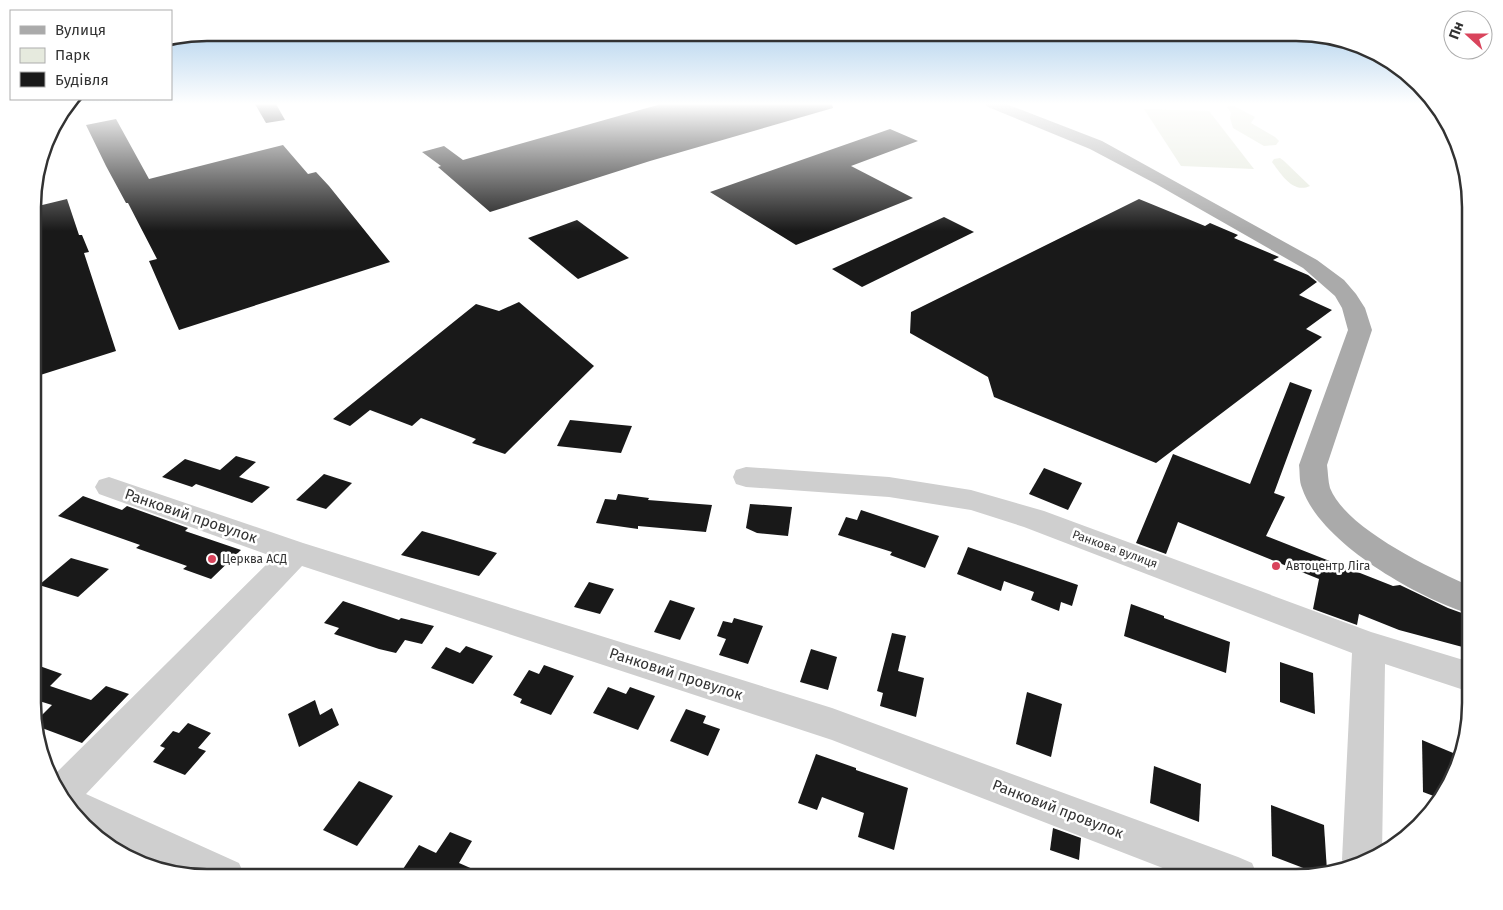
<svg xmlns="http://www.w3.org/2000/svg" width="1503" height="910" font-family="'Fira Sans',sans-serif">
	<rect width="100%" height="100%" fill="#fff"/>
	<!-- green -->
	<g fill="#e6eade">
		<polygon points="1232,105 1255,117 1251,123 1275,137 1279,141 1276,145 1264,146 1233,128 1230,118 1231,113 1227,107"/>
		<polygon points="1144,109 1209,111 1254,169 1181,166"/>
		<path d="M1280,158l4,3 26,25c-17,8 -29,-12 -38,-24l2,-3z"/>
	</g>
	<!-- building -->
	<g fill="#191919">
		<polygon points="255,104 276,104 285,120 266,123"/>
		<polygon points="661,104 832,104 833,108 650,161 490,212 438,167 441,166 422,152 444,146 463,160"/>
		<polygon points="116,119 149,179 283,145 308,174 316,172 329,186 390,262 179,330 149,261 157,259 128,203 126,203 106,166 86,125"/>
		<polygon points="890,129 918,141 851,166 913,198 796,245 710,192"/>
		<polygon points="67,199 79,235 82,235 89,252 84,253 116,351 34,377 34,207"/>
		<polygon points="1139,199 1205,226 1210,223 1238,235 1234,238 1279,257 1273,260 1308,275 1317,282 1299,295 1332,310 1306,329 1322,337 1156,463 994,397 988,377 910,333 911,312"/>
		<polygon points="944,217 974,232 862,287 832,269"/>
		<polygon points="577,220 629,258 578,279 528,238"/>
		<polygon points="519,302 594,366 505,454 472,443 476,439 421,418 412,426 370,410 350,426 333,419 476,304 499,311"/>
		<polygon points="1290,382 1312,390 1274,493 1285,497 1266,536 1393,586 1400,585 1448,608 1470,616 1470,649 1399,630 1359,614 1357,625 1313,609 1319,579 1178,522 1166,554 1136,543 1173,454 1250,484"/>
		<polygon points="570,420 632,426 621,453 557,446"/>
		<polygon points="236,456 256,462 239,477 270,487 252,503 196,484 192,487 162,477 185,459 220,470"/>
		<polygon points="1044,468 1082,483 1068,510 1029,494"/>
		<polygon points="324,474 352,483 326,509 296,500"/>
		<polygon points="618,494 649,498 648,500 712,505 706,532 638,526 638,529 596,523 605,499 616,500"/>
		<polygon points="83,496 122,510 127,506 188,528 185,531 241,550 211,579 183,569 187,566 136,548 140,545 58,516"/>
		<polygon points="750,504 792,507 788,536 757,533 746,528"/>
		<polygon points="861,510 939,536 925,568 890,555 892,552 838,535 846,517 857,520"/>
		<polygon points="422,531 450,539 497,553 479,576 401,555"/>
		<polygon points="968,547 1078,585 1072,606 1061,602 1059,611 1031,600 1034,592 1004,581 1001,591 957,574"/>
		<polygon points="71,558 109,569 78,597 39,585"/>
		<polygon points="589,582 614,589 600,614 574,607"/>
		<polygon points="670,600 695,608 680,640 654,632"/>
		<polygon points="343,601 399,620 401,618 434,626 422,644 405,640 396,653 379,649 334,634 339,628 324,623"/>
		<polygon points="1131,604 1164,616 1164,618 1230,642 1226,673 1124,636"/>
		<polygon points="734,618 763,626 748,664 719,655 726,639 717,636 723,621 732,623"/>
		<polygon points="892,633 906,636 898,671 924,678 916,717 880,706 883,693 877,691"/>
		<polygon points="466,646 493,656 473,684 431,668 446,647 460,653"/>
		<polygon points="811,649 837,657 828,690 800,682"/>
		<polygon points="1280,662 1313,673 1315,714 1280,702"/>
		<polygon points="34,664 62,674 50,686 91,700 106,686 129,694 82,743 34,725 34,723 52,705 36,700 34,702"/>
		<polygon points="544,665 574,676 551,715 520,703 522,699 513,695 529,670 539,674"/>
		<polygon points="608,687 626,694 630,687 655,696 638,730 593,713"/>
		<polygon points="1027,692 1062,704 1051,757 1016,744"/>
		<polygon points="315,700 320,715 332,708 339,725 299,747 288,714"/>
		<polygon points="686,709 706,716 703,723 720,729 708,756 670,741"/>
		<polygon points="188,723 211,733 198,748 206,751 185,775 153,762 165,748 160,746 173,731 179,733"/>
		<polygon points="1422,740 1458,755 1447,791 1439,798 1423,792"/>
		<polygon points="816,754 856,768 856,770 908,788 894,850 858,837 864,813 822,797 817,810 798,803"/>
		<polygon points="1154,766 1201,784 1199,822 1150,803"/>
		<polygon points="359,781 393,796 357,846 323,830"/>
		<polygon points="1271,805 1324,825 1327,871 1319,874 1272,856"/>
		<polygon points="1053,828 1081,838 1079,860 1050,850"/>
		<polygon points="450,832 472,841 459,863 491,877 414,877 401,872 419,845 436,853"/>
	</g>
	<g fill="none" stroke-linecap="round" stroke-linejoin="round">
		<!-- minor -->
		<g fill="#cfcfcf" fill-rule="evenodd">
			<polygon points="746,467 889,477 971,490 1044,511 1371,632 1470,662 1470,692 1385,664 1382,855 1345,866 1342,860 1352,653 1024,527 971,510 889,497 746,487 736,484 733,477 736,470"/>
			<polygon points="109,477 303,543 832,708 1238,857 1252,863 1258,877 1186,877 832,740 302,566 86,794 239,863 245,877 206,877 146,861 109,844 62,800 53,776 274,557 99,494 95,487 99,480"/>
		</g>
		<!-- major -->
		<path fill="#aaa" fill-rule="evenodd" d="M985,104h21l96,37 215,119 27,20 12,14 9,14 7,22 -45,135c1,7 1,16 3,23 16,41 102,81 140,98v28c-52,-16 -150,-71 -168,-126 -3,-7 -2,-16 -3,-23l49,-135 -6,-22 -7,-12 -32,-28 -147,-84 -66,-35 -102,-42z"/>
	</g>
	<!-- sky -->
	<linearGradient id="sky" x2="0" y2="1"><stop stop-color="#9dc6e8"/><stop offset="0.45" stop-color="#fff"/><stop offset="1" stop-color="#fff" stop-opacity="0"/></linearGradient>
	<rect width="1503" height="231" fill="url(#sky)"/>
	<!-- markers -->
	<g fill="#d9445c" stroke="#fff" stroke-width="2">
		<circle cx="212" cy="559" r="5"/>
		<circle cx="1276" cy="566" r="5"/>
	</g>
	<g text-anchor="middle" stroke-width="5" stroke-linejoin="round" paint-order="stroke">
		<!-- street labels -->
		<g font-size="12" fill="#323232" stroke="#fff">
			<text transform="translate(1115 549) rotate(20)" y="4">Ранкова вулиця</text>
		</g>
		<!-- poi labels -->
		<g font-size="12" fill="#323232" stroke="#fff" text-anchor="start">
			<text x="222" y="563">Церква АСД</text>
			<text x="1286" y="570">Автоцентр Ліга</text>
		</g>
		<!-- near-street labels -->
		<g font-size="15" fill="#323232" stroke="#fff">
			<text transform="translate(191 516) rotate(19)" y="5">Ранковий провулок</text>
			<text transform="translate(676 674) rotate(18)" y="5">Ранковий провулок</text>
			<text transform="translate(1058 809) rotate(21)" y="5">Ранковий провулок</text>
		</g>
	</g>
	<!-- crop -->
	<path d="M0 0H1503V910H0ZM207 41H1296A166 166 0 0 1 1462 207V703A166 166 0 0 1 1296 869H207A166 166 0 0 1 41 703V207A166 166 0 0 1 207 41Z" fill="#fff" fill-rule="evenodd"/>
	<path fill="none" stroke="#323232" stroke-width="2.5" d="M207 41H1296A166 166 0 0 1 1462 207V703A166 166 0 0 1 1296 869H207A166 166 0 0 1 41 703V207A166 166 0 0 1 207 41Z"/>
	<!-- legend -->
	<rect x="10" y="10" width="162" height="90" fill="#ffffff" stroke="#adadad"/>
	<rect x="20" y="26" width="25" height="8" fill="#aaaaaa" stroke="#adadad"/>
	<text x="55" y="35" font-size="15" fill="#323232">Вулиця</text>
	<rect x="20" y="48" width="25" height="15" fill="#e6eade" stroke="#adadad"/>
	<text x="55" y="60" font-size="15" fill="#323232">Парк</text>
	<rect x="20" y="72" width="25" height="15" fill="#191919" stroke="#adadad"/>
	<text x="55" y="85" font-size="15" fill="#323232">Будівля</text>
	<!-- north arrow -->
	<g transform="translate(1468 35) rotate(291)"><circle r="24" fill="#ffffff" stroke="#adadad"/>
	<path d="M0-4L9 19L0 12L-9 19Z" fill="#d9445c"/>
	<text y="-8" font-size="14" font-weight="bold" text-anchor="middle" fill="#323232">Пн</text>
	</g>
</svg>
